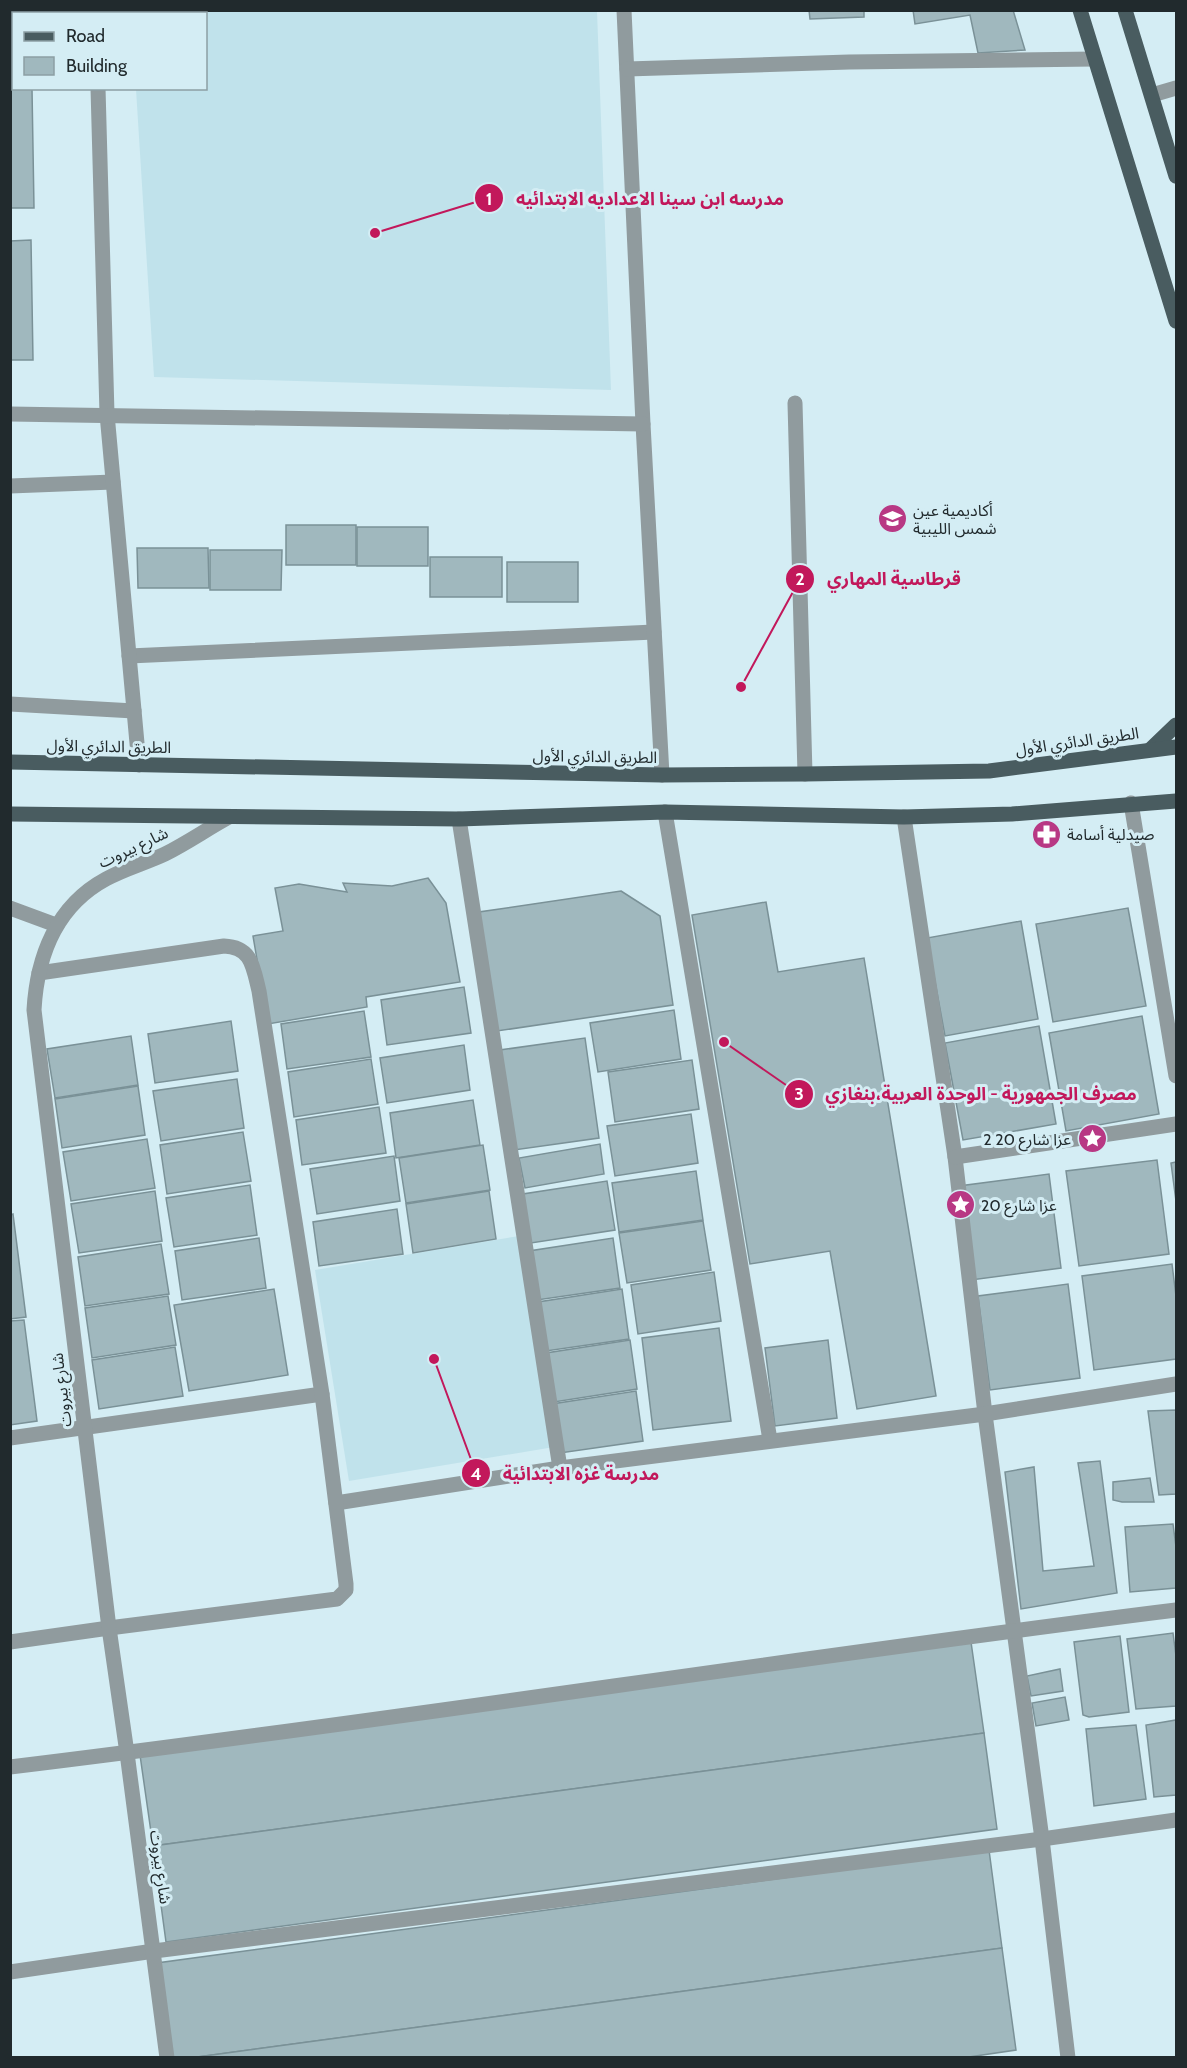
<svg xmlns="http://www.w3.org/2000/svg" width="1187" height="2068" font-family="Cabin,'Noto Sans Arabic',sans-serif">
	<rect width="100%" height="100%" fill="#d4edf4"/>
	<!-- built -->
	<g fill="#c0e2eb">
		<polygon points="131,11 597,11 611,390 154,377 136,89 206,88 206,14 131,14"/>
		<polygon points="519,1236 554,1447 349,1481 315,1270"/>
	</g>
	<!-- building -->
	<g fill="#a0b8be" stroke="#7a9197" stroke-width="1.5">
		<polygon points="809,10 864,10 864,17 810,19"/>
		<polygon points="913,10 1013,10 1025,50 978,53 970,15 915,24"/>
		<polygon points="10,89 32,89 34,208 10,208"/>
		<polygon points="31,240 33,360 10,360 10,241"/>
		<rect x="286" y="525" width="70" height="40"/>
		<rect x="357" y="527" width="71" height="39"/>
		<polygon points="137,548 208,548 209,588 138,588"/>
		<polygon points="210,550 282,550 281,590 210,590"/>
		<rect x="430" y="557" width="72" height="40"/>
		<rect x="507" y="562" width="71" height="40"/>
		<polygon points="428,878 446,903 460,982 366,997 367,1007 268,1024 253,936 283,931 275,888 299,884 347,892 343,883 392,886"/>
		<polygon points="621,891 660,916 673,1005 497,1031 479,912"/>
		<polygon points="766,902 778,972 864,958 936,1396 857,1409 830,1251 750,1264 692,915"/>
		<polygon points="1128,908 1146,1006 1053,1022 1036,924"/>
		<polygon points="1021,921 1038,1019 945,1036 927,938"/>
		<polygon points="464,987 471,1033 387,1045 381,1000"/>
		<polygon points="674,1010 681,1059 598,1072 590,1023"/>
		<polygon points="364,1011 371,1057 287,1069 281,1024"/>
		<polygon points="1142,1016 1159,1114 1066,1131 1049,1033"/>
		<polygon points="231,1021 238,1071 155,1083 148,1034"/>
		<polygon points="1039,1026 1056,1124 963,1140 945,1043"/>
		<polygon points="131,1036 138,1085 55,1098 47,1049"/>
		<polygon points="585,1038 599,1138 514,1150 500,1050"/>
		<polygon points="464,1045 470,1090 387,1103 380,1058"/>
		<polygon points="371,1059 378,1104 294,1117 288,1072"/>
		<polygon points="692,1060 699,1109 615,1122 608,1072"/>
		<polygon points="237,1079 244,1128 161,1141 153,1091"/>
		<polygon points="138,1086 145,1135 62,1148 55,1099"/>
		<polygon points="473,1100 480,1145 396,1158 390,1113"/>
		<polygon points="379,1107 386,1153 302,1165 296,1120"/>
		<polygon points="691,1114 698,1163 615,1176 607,1126"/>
		<polygon points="243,1132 251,1181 167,1194 160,1145"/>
		<polygon points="147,1139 155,1188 71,1201 63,1152"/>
		<polygon points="600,1144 604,1174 525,1188 519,1158"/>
		<polygon points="483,1145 490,1190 406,1203 399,1158"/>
		<polygon points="394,1156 400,1201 317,1214 310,1169"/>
		<polygon points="1157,1160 1169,1254 1079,1266 1066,1171"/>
		<polygon points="1176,1162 1176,1201 1171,1163"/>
		<polygon points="696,1171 703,1220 619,1232 612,1183"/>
		<polygon points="1049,1174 1061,1268 971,1280 959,1186"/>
		<polygon points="607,1181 615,1230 531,1243 523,1194"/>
		<polygon points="250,1185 257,1235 174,1247 166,1198"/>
		<polygon points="155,1191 162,1241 79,1253 71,1204"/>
		<polygon points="489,1191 496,1239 413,1253 406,1204"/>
		<polygon points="397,1209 403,1254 319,1266 313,1222"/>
		<polygon points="13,1214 26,1317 10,1319 10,1215"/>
		<polygon points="703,1221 711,1270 627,1283 619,1233"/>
		<polygon points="259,1238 266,1288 182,1300 175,1251"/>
		<polygon points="613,1238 620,1288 537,1300 529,1251"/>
		<polygon points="161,1244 169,1294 85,1306 78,1257"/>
		<polygon points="1172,1264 1176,1296 1176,1359 1094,1370 1082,1276"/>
		<polygon points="714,1272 721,1321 638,1334 631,1285"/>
		<polygon points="1068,1284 1080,1378 990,1390 978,1296"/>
		<polygon points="274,1289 288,1375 189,1391 174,1305"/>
		<polygon points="622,1289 629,1339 546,1351 538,1302"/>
		<polygon points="168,1296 176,1345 92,1358 85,1308"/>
		<polygon points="24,1320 37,1421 10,1425 10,1321"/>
		<polygon points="719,1328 731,1421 653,1430 642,1338"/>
		<polygon points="630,1340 637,1389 554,1402 546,1353"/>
		<polygon points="828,1340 837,1418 775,1426 765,1348"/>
		<polygon points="175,1347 183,1396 99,1409 92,1360"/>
		<polygon points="636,1391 643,1441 560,1453 552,1404"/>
		<polygon points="1176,1410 1176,1494 1159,1495 1148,1411"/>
		<polygon points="1100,1461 1117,1593 1021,1609 1005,1472 1034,1467 1043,1571 1094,1566 1078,1463"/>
		<polygon points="1150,1478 1154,1502 1122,1502 1113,1500 1113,1482"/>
		<polygon points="1173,1524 1176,1547 1176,1588 1130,1592 1125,1527"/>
		<polygon points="1173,1633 1176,1656 1176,1706 1136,1709 1127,1639"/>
		<polygon points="1120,1636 1129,1712 1089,1717 1083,1715 1074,1642"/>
		<polygon points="971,1642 984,1733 153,1846 140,1755"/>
		<polygon points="1060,1669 1063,1691 1031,1696 1027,1676"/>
		<polygon points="1065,1697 1069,1720 1036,1726 1032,1703"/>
		<polygon points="1176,1720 1176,1795 1154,1797 1146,1725"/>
		<polygon points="1136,1725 1146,1799 1094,1806 1086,1729"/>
		<polygon points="984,1733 997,1829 166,1942 153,1846"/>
		<polygon points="989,1850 1002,1948 190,2058 169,2058 157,1963"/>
		<polygon points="1002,1948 1016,2050 962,2058 190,2058"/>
	</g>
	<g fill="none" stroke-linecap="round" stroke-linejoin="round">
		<!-- service -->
		<g stroke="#909b9e" stroke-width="15">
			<polyline points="795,403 805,774"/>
			<polyline points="10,486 113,482"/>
			<polyline points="129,656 654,632"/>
			<polyline points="10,704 134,711"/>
			<polyline points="10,908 56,925"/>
		</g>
		<!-- minor -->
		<g stroke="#909b9e" stroke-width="15">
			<polyline points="96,10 96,14"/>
			<polyline points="624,10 643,424 662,775"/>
			<polyline points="10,53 14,53"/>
			<polyline points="627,69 849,62 1095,59"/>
			<polyline points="98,88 107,414 139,765"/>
			<polyline points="1152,95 1176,88"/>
			<polyline points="10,414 643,424"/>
			<polyline points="1131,803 1176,1076"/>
			<polyline points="665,812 770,1440"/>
			<polyline points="904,817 955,1157 985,1414 1042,1839 1068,2058"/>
			<polyline points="459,819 560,1468"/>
			<polyline points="955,1157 1176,1124"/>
			<polyline points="10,1438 322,1394"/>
			<polyline points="336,1503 560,1468 985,1414 1176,1384"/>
			<path d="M10,1642l99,-14 228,-29 9,-9v-6l-24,-190 -63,-403c-6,-24 -7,-44 -35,-45l-185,27"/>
			<path d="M10,1767c390,-47 777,-109 1166,-157"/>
			<polyline points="10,1972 154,1951 1042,1839 1176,1820"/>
		</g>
		<!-- tertiary -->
		<path stroke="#909b9e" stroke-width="15" d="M167,2058l-40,-305 -18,-125 -75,-618c3,-53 22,-104 72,-131 18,-10 40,-16 59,-25 22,-11 42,-25 64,-37"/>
		<!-- primary -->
		<g stroke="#495c60" stroke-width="15">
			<polyline points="1080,10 1176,321"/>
			<polyline points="1125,10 1176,176"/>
			<polyline points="1151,749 1176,725"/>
			<polyline points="10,762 662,775 805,774 989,771 1176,747"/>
			<polyline points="10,814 459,819 665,812 904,817 1012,814 1176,801"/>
		</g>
	</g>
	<!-- icons -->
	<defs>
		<symbol id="university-disc" viewBox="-11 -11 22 22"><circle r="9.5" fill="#b83884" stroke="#d4edf4"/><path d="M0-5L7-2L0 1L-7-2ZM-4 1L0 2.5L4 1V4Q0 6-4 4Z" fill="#fff"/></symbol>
		<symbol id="pharmacy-disc" viewBox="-11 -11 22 22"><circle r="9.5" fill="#b83884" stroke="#d4edf4"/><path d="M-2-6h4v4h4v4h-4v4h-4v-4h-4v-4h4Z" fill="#fff"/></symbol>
		<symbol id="sight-disc" viewBox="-11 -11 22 22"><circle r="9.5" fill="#b83884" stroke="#d4edf4"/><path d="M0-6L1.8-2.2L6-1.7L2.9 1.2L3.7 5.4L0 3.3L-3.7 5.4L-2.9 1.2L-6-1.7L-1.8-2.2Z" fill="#fff"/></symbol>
	</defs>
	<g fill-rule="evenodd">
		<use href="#university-disc" x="876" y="502" width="33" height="33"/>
		<use href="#pharmacy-disc" x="1030" y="818" width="33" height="33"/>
		<use href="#sight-disc" x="1076" y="1122" width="33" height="33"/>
		<use href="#sight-disc" x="944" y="1188" width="33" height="33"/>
	</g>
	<g text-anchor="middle" stroke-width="6" stroke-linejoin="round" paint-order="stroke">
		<!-- poi labels -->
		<g font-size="16" fill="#212a2d" stroke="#d4edf4" text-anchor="start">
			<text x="913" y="516">أكاديمية عين<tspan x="913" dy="18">شمس الليبية</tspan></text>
			<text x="1067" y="840">صيدلية أسامة</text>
			<text x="1071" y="1145" text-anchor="end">عزا شارع 20 2</text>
			<text x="981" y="1211">عزا شارع 20</text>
		</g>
		<!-- street labels -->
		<g font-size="16" fill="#212a2d" stroke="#d4edf4">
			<text transform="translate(1077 741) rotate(-8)" y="6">الطريق الدائري الأول</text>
			<text transform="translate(109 746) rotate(1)" y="6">الطريق الدائري الأول</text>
			<text transform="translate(595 756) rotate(1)" y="6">الطريق الدائري الأول</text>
			<text transform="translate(133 847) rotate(-25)" y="6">شارع بيروت</text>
			<text transform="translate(61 1390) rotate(-97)" y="6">شارع بيروت</text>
			<text transform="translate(161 1867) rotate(82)" y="6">شارع بيروت</text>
		</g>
	</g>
	<!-- callouts -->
	<path fill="none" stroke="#c2185b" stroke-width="2" d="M375 233L489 198M741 687L800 579M724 1042L799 1094M434 1359L476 1473"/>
	<g fill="#c2185b" stroke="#d4edf4" stroke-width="2">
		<circle cx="375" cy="233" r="6"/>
		<circle cx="741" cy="687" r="6"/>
		<circle cx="724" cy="1042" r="6"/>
		<circle cx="434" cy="1359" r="6"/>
		<circle cx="489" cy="198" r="15"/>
		<circle cx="800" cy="579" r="15"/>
		<circle cx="799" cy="1094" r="15"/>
		<circle cx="476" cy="1473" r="15"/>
	</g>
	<g font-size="18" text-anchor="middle" font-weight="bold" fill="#fff">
		<text x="489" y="205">1</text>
		<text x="800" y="585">2</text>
		<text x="799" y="1100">3</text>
		<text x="476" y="1480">4</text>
	</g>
	<g font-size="18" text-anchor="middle" font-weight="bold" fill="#c2185b" stroke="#d4edf4" stroke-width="6" stroke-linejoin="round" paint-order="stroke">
		<text x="650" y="205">مدرسه ابن سينا الاعداديه الابتدائيه</text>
		<text x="894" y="585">قرطاسية المهاري</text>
		<text x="981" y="1100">مصرف الجمهورية - الوحدة العربية،بنغازي</text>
		<text x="581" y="1480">مدرسة غزه الابتدائية</text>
	</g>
	<!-- border -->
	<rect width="1187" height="2068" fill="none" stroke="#212a2d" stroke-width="24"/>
	<!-- legend -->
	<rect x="12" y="12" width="195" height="78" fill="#d4edf4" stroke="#8c9fa4" stroke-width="1.5"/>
	<rect x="24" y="32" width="30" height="9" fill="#495c60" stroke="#8c9fa4" stroke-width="1.5"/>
	<text x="66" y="42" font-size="18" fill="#212a2d">Road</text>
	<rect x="24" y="57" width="30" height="18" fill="#a0b8be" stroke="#8c9fa4" stroke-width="1.5"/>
	<text x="66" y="72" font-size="18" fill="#212a2d">Building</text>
</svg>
